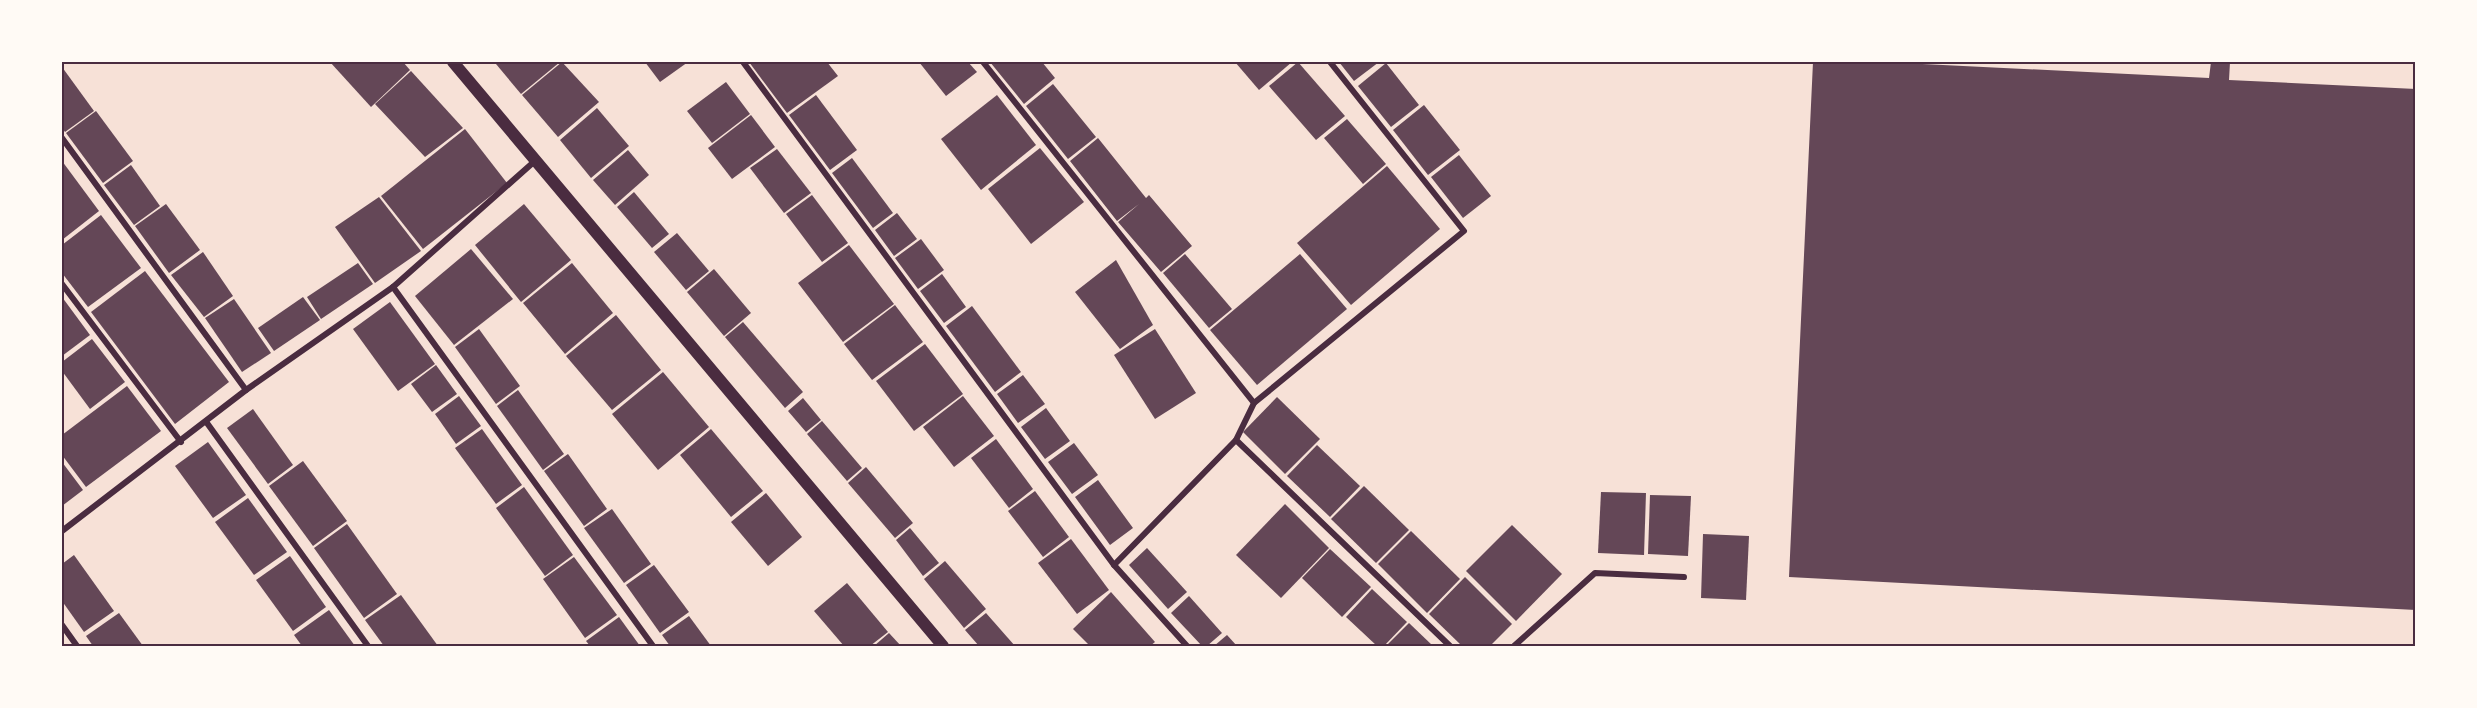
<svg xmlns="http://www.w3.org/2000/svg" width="2477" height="708" font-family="'PT Sans',sans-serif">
	<rect width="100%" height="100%" fill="#f7e1d7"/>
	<!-- building -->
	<g fill="#644757">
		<polygon points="330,62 403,62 410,70 371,107"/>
		<polygon points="499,62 560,62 521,94 496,64"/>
		<polygon points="562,62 599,102 558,137 522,95"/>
		<polygon points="645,62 688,62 660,82"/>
		<polygon points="749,62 827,62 838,76 787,113"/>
		<polygon points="919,62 968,62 977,72 946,96"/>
		<polygon points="990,62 1042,62 1055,78 1024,104"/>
		<polygon points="1235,62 1292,62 1259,90"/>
		<polygon points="1298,62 1345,116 1316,140 1269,86"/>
		<polygon points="1339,62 1379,62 1354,81"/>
		<polygon points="1813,62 1882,62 2209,78 2211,62 2230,62 2229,80 2416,89 2416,610 1789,577"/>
		<polygon points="1386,63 1419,105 1391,127 1358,86"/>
		<polygon points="62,67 94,111 65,132 62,128"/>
		<polygon points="411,71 463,128 425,157 375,104"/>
		<polygon points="726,82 750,114 712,143 687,111"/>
		<polygon points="1053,84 1096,137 1068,159 1026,106"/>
		<polygon points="816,95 857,150 830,170 789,115"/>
		<polygon points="997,95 1036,145 981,190 941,139"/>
		<polygon points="1424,105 1460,150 1428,175 1393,130"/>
		<polygon points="597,108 629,146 591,178 560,140"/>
		<polygon points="96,111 133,161 103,183 66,133"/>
		<polygon points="751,115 775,147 732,179 708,148"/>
		<polygon points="1347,119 1386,164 1363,184 1324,138"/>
		<polygon points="465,129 507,183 423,249 381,196"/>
		<polygon points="1098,138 1146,198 1149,195 1192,246 1161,272 1118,222 1139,204 1117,221 1070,161"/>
		<polygon points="1040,148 1084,202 1031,244 988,189"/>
		<polygon points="777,149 811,193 784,213 750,168"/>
		<polygon points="628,150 649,175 615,205 593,180"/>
		<polygon points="1459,155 1491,196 1463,218 1431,177"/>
		<polygon points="852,158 893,213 873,228 832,173"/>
		<polygon points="62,161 99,211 62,240"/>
		<polygon points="131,165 160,206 134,225 104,185"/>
		<polygon points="1387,166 1440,229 1351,305 1297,243"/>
		<polygon points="634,192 669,234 652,248 617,207"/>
		<polygon points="812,195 848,243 822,262 786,214"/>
		<polygon points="379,197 421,251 375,283 335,227"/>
		<polygon points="166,204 200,250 169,273 135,226"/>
		<polygon points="524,204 571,260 521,302 475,245"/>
		<polygon points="897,213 917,239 894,256 875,230"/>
		<polygon points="101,215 141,268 88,307 62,273 62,245"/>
		<polygon points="677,233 709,271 686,290 654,252"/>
		<polygon points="921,239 944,270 918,289 895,258"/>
		<polygon points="849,245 894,304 843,342 798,283"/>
		<polygon points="471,249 513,299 454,345 415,296"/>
		<polygon points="203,252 233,296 204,317 171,275"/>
		<polygon points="1185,254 1232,309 1209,328 1163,273"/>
		<polygon points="1300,254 1347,309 1257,385 1210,330"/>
		<polygon points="1116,260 1153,325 1120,349 1075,292"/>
		<polygon points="358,263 373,284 321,319 307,297"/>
		<polygon points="572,263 613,313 565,354 523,303"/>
		<polygon points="714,269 751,313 724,336 687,292"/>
		<polygon points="145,271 229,382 175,424 91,312"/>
		<polygon points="942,274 966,307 944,323 920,291"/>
		<polygon points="62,297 90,335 62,356"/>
		<polygon points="303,297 320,320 274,351 258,328"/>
		<polygon points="234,299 271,353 242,372 205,318"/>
		<polygon points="390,302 435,364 398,391 353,329"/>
		<polygon points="895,305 923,342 872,380 844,344"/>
		<polygon points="972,306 1021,372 995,392 946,326"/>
		<polygon points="616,315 661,370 612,410 566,356"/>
		<polygon points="743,322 803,392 785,408 725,337"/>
		<polygon points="479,329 520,386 496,404 455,347"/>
		<polygon points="1155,329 1196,393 1155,419 1114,355"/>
		<polygon points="92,339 125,382 90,409 62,371 62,362"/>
		<polygon points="925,344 963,394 914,431 876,381"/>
		<polygon points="436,365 457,394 432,412 411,384"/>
		<polygon points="663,372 709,427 658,470 612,414"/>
		<polygon points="1023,375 1045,404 1018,423 997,394"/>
		<polygon points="127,386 161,431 86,487 62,455 62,435"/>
		<polygon points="518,390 564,454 543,470 497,406"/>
		<polygon points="459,396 481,426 456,444 435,414"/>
		<polygon points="963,396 994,436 954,467 923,427"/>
		<polygon points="1277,397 1320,439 1285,474 1243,432"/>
		<polygon points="803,398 821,420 806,432 788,411"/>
		<polygon points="1046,408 1070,441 1045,459 1021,427"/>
		<polygon points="253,409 293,465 268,484 227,428"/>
		<polygon points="822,421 862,468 847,481 807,434"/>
		<polygon points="482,429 522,485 496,504 455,448"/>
		<polygon points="711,429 763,491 731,517 680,455"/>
		<polygon points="996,439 1033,489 1009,508 971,458"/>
		<polygon points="208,442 246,495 213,518 175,466"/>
		<polygon points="1074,443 1098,475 1072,494 1048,462"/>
		<polygon points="1317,445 1360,486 1330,517 1287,476"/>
		<polygon points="568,454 607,509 584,526 544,471"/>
		<polygon points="303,461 347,521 313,546 269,486"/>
		<polygon points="62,462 83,490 62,506"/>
		<polygon points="866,467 913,523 895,538 848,483"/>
		<polygon points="1098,480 1133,528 1110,545 1075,497"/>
		<polygon points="1364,486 1409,530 1376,563 1331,519"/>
		<polygon points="524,487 573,555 545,576 496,508"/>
		<polygon points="1035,491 1069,537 1043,557 1008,511"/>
		<polygon points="1601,492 1646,493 1644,555 1598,553"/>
		<polygon points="766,493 802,537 768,566 731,522"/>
		<polygon points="1650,495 1691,496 1688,556 1648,554"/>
		<polygon points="248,498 287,552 254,575 215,522"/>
		<polygon points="1285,504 1329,548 1281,598 1236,555"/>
		<polygon points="612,509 651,564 624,583 584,528"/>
		<polygon points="347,524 397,594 364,618 314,548"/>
		<polygon points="1512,525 1562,574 1516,621 1466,571"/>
		<polygon points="910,528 939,563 923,576 896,540"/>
		<polygon points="1411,531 1460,579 1427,613 1378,564"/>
		<polygon points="1703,534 1749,536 1746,600 1701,598"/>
		<polygon points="1071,539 1109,590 1077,614 1038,563"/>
		<polygon points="1147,548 1187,592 1168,609 1129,565"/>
		<polygon points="1330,549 1371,587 1342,617 1302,578"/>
		<polygon points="74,555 114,611 84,632 62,601 62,564"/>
		<polygon points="290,556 326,607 293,631 256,580"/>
		<polygon points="574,557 617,615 585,638 543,579"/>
		<polygon points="945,561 986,609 964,628 924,579"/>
		<polygon points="654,565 689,612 660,633 626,585"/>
		<polygon points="1465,577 1512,624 1490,646 1462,646 1429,614"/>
		<polygon points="847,583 888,632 870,646 844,646 814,611"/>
		<polygon points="1372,589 1407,622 1384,646 1377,646 1346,617"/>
		<polygon points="1111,592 1155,642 1150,646 1090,646 1073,629"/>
		<polygon points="401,595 438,646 384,646 365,620"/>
		<polygon points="1189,596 1222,633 1207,646 1202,646 1171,613"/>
		<polygon points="329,610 355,646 302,646 294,635"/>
		<polygon points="119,613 143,646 93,646 86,636"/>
		<polygon points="986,613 1015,646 979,646 965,630"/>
		<polygon points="689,616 711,646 670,646 662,635"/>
		<polygon points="619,617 640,646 590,646 586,641"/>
		<polygon points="1409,623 1433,646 1386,646"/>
		<polygon points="889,633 901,646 874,646"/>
		<polygon points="1227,635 1237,646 1214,646"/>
	</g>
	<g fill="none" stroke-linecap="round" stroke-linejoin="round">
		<!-- minor -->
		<g stroke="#4a2c40" stroke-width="6">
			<polyline points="743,62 1114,565 1187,646"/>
			<polyline points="983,62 1254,403"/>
			<polyline points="62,138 246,390"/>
			<polyline points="62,284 181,442"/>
			<polyline points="393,287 653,646"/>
			<polyline points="207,423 368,646"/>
			<polyline points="1236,440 1450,646"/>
			<polyline points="62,531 246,390 393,287 536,160"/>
			<polyline points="1114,565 1236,440 1254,403 1464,231 1330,62"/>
			<polyline points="62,625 77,646"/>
			<polyline points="1514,646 1595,573 1684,577"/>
		</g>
		<!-- secondary -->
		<polyline stroke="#4a2c40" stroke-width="12" points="453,62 943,646"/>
	</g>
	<!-- border -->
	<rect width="2477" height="708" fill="none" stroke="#fffaf5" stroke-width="126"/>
	<rect x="63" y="63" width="2351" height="582" fill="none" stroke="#4a2c40" stroke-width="2"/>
</svg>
